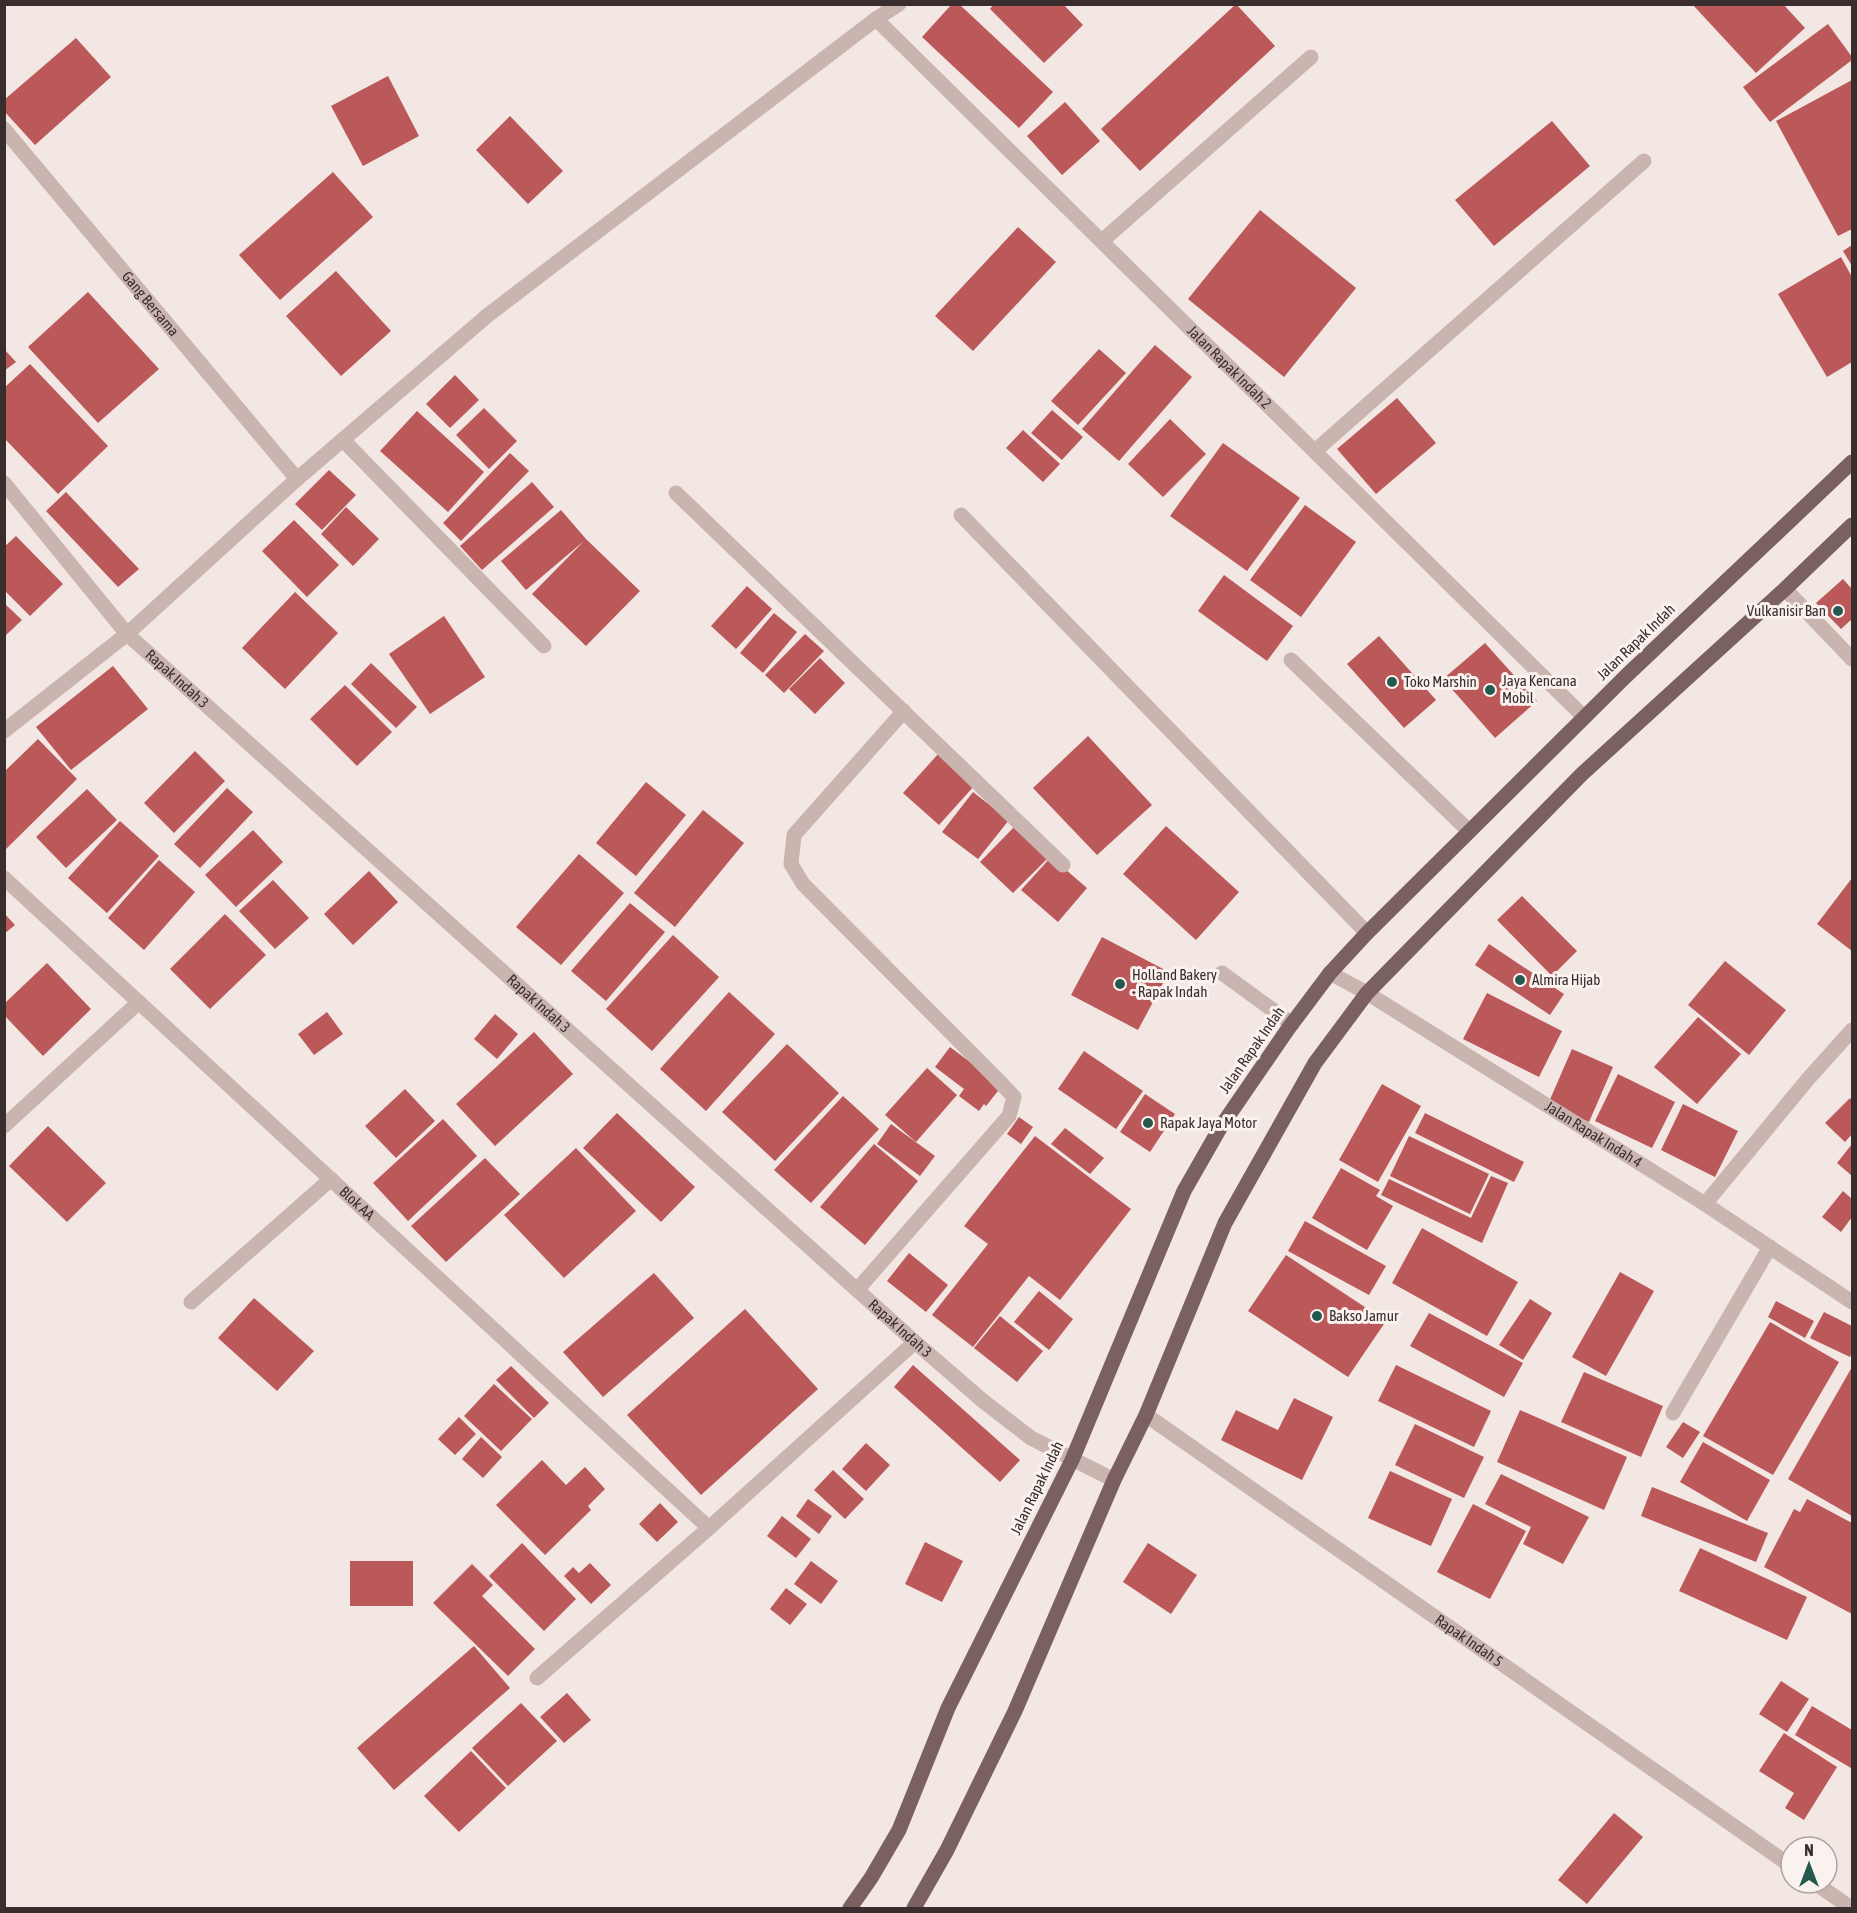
<svg xmlns="http://www.w3.org/2000/svg" width="1857" height="1913" font-family="'Asap Condensed',sans-serif">
	<rect width="100%" height="100%" fill="#f2e7e3"/>
	<!-- building -->
	<g fill="#bb5859">
		<polygon points="952,4 959,4 1053,92 1019,128 922,37"/>
		<polygon points="994,4 1063,4 1083,25 1044,63 990,9"/>
		<polygon points="1236,4 1275,46 1140,171 1101,129"/>
		<polygon points="1692,4 1783,4 1805,28 1756,73"/>
		<polygon points="1828,24 1852,57 1852,60 1770,122 1743,87"/>
		<polygon points="76,38 111,77 35,145 4,111 4,100"/>
		<polygon points="388,76 419,136 363,166 331,106"/>
		<polygon points="1852,80 1852,229 1838,236 1776,121"/>
		<polygon points="1065,102 1100,141 1062,175 1027,136"/>
		<polygon points="510,116 563,171 528,204 476,150"/>
		<polygon points="1552,121 1590,166 1494,246 1455,200"/>
		<polygon points="333,172 373,217 280,300 239,255"/>
		<polygon points="1260,210 1356,288 1284,377 1188,299"/>
		<polygon points="1018,227 1056,262 973,351 935,316"/>
		<polygon points="1852,245 1852,266 1843,251"/>
		<polygon points="1841,257 1852,277 1852,362 1827,377 1778,294"/>
		<polygon points="336,271 391,331 341,376 286,316"/>
		<polygon points="88,292 159,369 98,423 28,347"/>
		<polygon points="1155,345 1192,377 1119,461 1082,429"/>
		<polygon points="4,349 16,362 4,371"/>
		<polygon points="1099,349 1126,373 1078,425 1051,401"/>
		<polygon points="30,364 108,446 58,494 4,438 4,388"/>
		<polygon points="455,375 479,400 450,428 426,404"/>
		<polygon points="1397,398 1436,443 1376,494 1337,449"/>
		<polygon points="484,408 517,441 489,469 456,435"/>
		<polygon points="1052,410 1083,437 1062,460 1031,433"/>
		<polygon points="417,411 484,472 448,512 380,451"/>
		<polygon points="1170,419 1206,454 1163,497 1128,464"/>
		<polygon points="1023,430 1060,464 1043,482 1006,448"/>
		<polygon points="1223,443 1300,498 1247,571 1170,516"/>
		<polygon points="510,453 529,471 461,541 443,523"/>
		<polygon points="329,470 356,495 322,530 295,504"/>
		<polygon points="532,482 554,507 482,570 460,546"/>
		<polygon points="66,492 139,569 118,587 46,511"/>
		<polygon points="1305,505 1356,542 1301,617 1250,580"/>
		<polygon points="346,507 379,539 353,566 321,534"/>
		<polygon points="561,510 586,539 640,591 586,646 532,594 584,541 526,590 501,561"/>
		<polygon points="294,520 339,565 307,597 262,551"/>
		<polygon points="16,536 63,584 30,616 4,590 4,547"/>
		<polygon points="1224,575 1293,626 1267,661 1198,611"/>
		<polygon points="1843,579 1852,589 1852,619 1841,629 1816,603"/>
		<polygon points="747,586 772,609 736,649 711,626"/>
		<polygon points="295,592 338,633 285,689 242,648"/>
		<polygon points="4,603 22,620 4,637"/>
		<polygon points="774,613 797,632 763,673 740,653"/>
		<polygon points="444,616 485,677 430,714 389,654"/>
		<polygon points="805,634 824,651 784,693 765,675"/>
		<polygon points="1379,636 1436,700 1404,728 1347,664"/>
		<polygon points="1485,643 1537,701 1495,738 1443,679"/>
		<polygon points="820,658 845,683 815,714 789,689"/>
		<polygon points="371,663 417,707 396,728 351,684"/>
		<polygon points="113,666 148,709 71,770 36,727"/>
		<polygon points="345,685 392,732 357,766 310,719"/>
		<polygon points="1088,736 1152,805 1097,855 1033,788"/>
		<polygon points="38,739 77,779 4,851 4,772"/>
		<polygon points="195,751 225,781 174,833 144,803"/>
		<polygon points="939,753 975,785 939,825 903,793"/>
		<polygon points="646,782 686,815 636,876 596,843"/>
		<polygon points="227,788 253,812 200,868 174,844"/>
		<polygon points="87,789 117,820 66,868 36,837"/>
		<polygon points="973,792 1009,820 978,859 942,832"/>
		<polygon points="703,810 744,843 675,927 634,893"/>
		<polygon points="120,821 159,856 107,913 68,878"/>
		<polygon points="1018,823 1051,855 1013,893 980,862"/>
		<polygon points="1166,826 1239,892 1196,940 1123,874"/>
		<polygon points="253,830 283,862 236,907 205,875"/>
		<polygon points="579,854 624,893 561,965 516,927"/>
		<polygon points="1051,857 1087,888 1058,922 1021,890"/>
		<polygon points="159,860 195,892 144,950 108,918"/>
		<polygon points="369,871 398,902 353,945 324,914"/>
		<polygon points="1852,878 1852,951 1817,924"/>
		<polygon points="273,880 309,918 275,949 239,911"/>
		<polygon points="1522,896 1577,951 1552,976 1497,920"/>
		<polygon points="630,903 665,932 606,1001 571,971"/>
		<polygon points="4,913 15,925 4,934"/>
		<polygon points="225,914 266,955 210,1009 170,969"/>
		<polygon points="673,935 719,977 652,1051 606,1009"/>
		<polygon points="1102,937 1169,972 1138,1030 1071,995"/>
		<polygon points="1489,944 1564,994 1550,1015 1475,965"/>
		<polygon points="1725,961 1786,1010 1749,1055 1688,1005"/>
		<polygon points="47,963 91,1009 43,1056 4,1015 4,1004"/>
		<polygon points="729,992 775,1034 706,1111 660,1069"/>
		<polygon points="1487,993 1562,1031 1539,1077 1463,1039"/>
		<polygon points="327,1012 343,1034 314,1055 298,1034"/>
		<polygon points="495,1014 518,1034 497,1059 474,1039"/>
		<polygon points="1698,1017 1741,1054 1697,1104 1654,1067"/>
		<polygon points="534,1032 573,1074 495,1146 456,1104"/>
		<polygon points="787,1044 839,1093 775,1161 722,1112"/>
		<polygon points="950,1047 1002,1086 986,1106 984,1104 979,1111 959,1096 964,1089 935,1067"/>
		<polygon points="1572,1049 1613,1067 1589,1122 1548,1104"/>
		<polygon points="1084,1051 1143,1091 1116,1129 1058,1089"/>
		<polygon points="927,1068 957,1095 916,1142 885,1115"/>
		<polygon points="1618,1074 1675,1102 1652,1148 1595,1121"/>
		<polygon points="1382,1084 1421,1106 1378,1182 1339,1160"/>
		<polygon points="405,1089 435,1121 396,1158 365,1126"/>
		<polygon points="1145,1094 1175,1114 1150,1152 1120,1132"/>
		<polygon points="843,1096 879,1129 811,1203 774,1170"/>
		<polygon points="1850,1098 1852,1101 1852,1134 1845,1142 1825,1123"/>
		<polygon points="1683,1104 1738,1131 1715,1177 1661,1150"/>
		<polygon points="617,1113 695,1187 661,1222 583,1148"/>
		<polygon points="1425,1113 1524,1162 1514,1182 1415,1133"/>
		<polygon points="1019,1117 1033,1127 1021,1144 1007,1134"/>
		<polygon points="443,1119 477,1156 408,1221 373,1183"/>
		<polygon points="891,1124 935,1156 920,1176 877,1144"/>
		<polygon points="48,1126 106,1183 67,1222 9,1166"/>
		<polygon points="1065,1128 1104,1158 1090,1174 1051,1144"/>
		<polygon points="1035,1136 1131,1209 1060,1300 1029,1276 973,1347 932,1315 988,1244 964,1226"/>
		<polygon points="1409,1136 1489,1174 1470,1214 1390,1176"/>
		<polygon points="874,1144 918,1181 865,1245 820,1207"/>
		<polygon points="1852,1144 1852,1176 1837,1163"/>
		<polygon points="576,1148 636,1211 564,1278 504,1215"/>
		<polygon points="485,1158 520,1194 446,1262 411,1226"/>
		<polygon points="1341,1168 1380,1190 1376,1196 1393,1206 1367,1250 1312,1218"/>
		<polygon points="1491,1176 1508,1183 1482,1243 1381,1195 1389,1179 1471,1218"/>
		<polygon points="1843,1191 1852,1199 1852,1217 1841,1232 1822,1217"/>
		<polygon points="1305,1221 1386,1266 1369,1295 1288,1251"/>
		<polygon points="1422,1228 1518,1282 1487,1336 1392,1283"/>
		<polygon points="909,1253 948,1285 926,1312 887,1281"/>
		<polygon points="1286,1255 1386,1321 1348,1377 1248,1311"/>
		<polygon points="1620,1272 1654,1291 1606,1376 1572,1357"/>
		<polygon points="654,1273 694,1318 603,1397 563,1352"/>
		<polygon points="1039,1291 1073,1319 1049,1350 1014,1322"/>
		<polygon points="254,1298 314,1351 277,1391 218,1338"/>
		<polygon points="1530,1299 1552,1313 1523,1360 1499,1345"/>
		<polygon points="1776,1301 1814,1321 1805,1338 1768,1317"/>
		<polygon points="745,1309 818,1389 701,1495 627,1415"/>
		<polygon points="1824,1312 1852,1326 1852,1352 1850,1357 1810,1338"/>
		<polygon points="1429,1313 1523,1363 1504,1397 1410,1346"/>
		<polygon points="1000,1316 1043,1351 1017,1382 974,1348"/>
		<polygon points="1770,1322 1839,1362 1773,1475 1703,1436"/>
		<polygon points="913,1365 1020,1460 1000,1482 894,1387"/>
		<polygon points="1396,1365 1491,1411 1474,1447 1378,1401"/>
		<polygon points="511,1366 549,1403 534,1418 496,1380"/>
		<polygon points="1852,1367 1852,1516 1788,1479"/>
		<polygon points="1584,1372 1663,1406 1641,1457 1561,1422"/>
		<polygon points="494,1384 532,1419 501,1451 464,1416"/>
		<polygon points="1294,1398 1333,1417 1302,1480 1221,1440 1236,1410 1278,1430"/>
		<polygon points="1520,1410 1627,1457 1604,1510 1497,1462"/>
		<polygon points="459,1417 476,1434 455,1455 438,1439"/>
		<polygon points="1683,1422 1700,1432 1683,1458 1666,1447"/>
		<polygon points="1415,1424 1484,1457 1464,1498 1395,1465"/>
		<polygon points="481,1437 502,1457 483,1478 462,1459"/>
		<polygon points="1703,1442 1770,1480 1747,1521 1680,1482"/>
		<polygon points="866,1443 890,1465 866,1491 842,1469"/>
		<polygon points="542,1460 566,1485 585,1467 605,1489 588,1506 591,1510 545,1555 496,1505"/>
		<polygon points="833,1470 864,1499 845,1519 814,1490"/>
		<polygon points="1390,1471 1452,1499 1431,1546 1368,1518"/>
		<polygon points="1501,1474 1589,1517 1563,1564 1523,1544 1531,1527 1485,1504"/>
		<polygon points="1652,1487 1768,1533 1756,1562 1641,1516"/>
		<polygon points="808,1499 832,1516 819,1534 796,1516"/>
		<polygon points="1807,1499 1852,1523 1852,1614 1764,1567 1794,1509 1800,1512"/>
		<polygon points="660,1503 678,1522 657,1542 639,1524"/>
		<polygon points="1473,1504 1526,1531 1490,1599 1437,1572"/>
		<polygon points="782,1516 811,1539 796,1558 767,1536"/>
		<polygon points="925,1542 963,1561 942,1602 905,1584"/>
		<polygon points="522,1543 576,1599 544,1631 489,1576"/>
		<polygon points="1148,1543 1197,1575 1171,1614 1123,1582"/>
		<polygon points="1700,1548 1807,1597 1787,1640 1679,1591"/>
		<rect x="350" y="1561" width="63" height="45"/>
		<polygon points="811,1561 838,1581 821,1604 794,1584"/>
		<polygon points="590,1563 611,1585 591,1604 564,1576 573,1567 579,1573"/>
		<polygon points="472,1564 493,1585 482,1596 535,1649 508,1676 433,1603"/>
		<polygon points="786,1588 807,1604 790,1625 770,1609"/>
		<polygon points="474,1646 510,1688 394,1790 357,1748"/>
		<polygon points="1781,1681 1809,1699 1787,1732 1759,1714"/>
		<polygon points="567,1693 591,1720 564,1743 540,1717"/>
		<polygon points="521,1703 557,1741 508,1786 472,1748"/>
		<polygon points="1812,1706 1852,1730 1852,1766 1851,1768 1795,1735"/>
		<polygon points="1784,1733 1837,1767 1804,1820 1785,1808 1794,1793 1759,1771"/>
		<polygon points="471,1751 506,1788 459,1832 424,1796"/>
		<polygon points="1614,1813 1643,1837 1587,1904 1558,1880"/>
	</g>
	<g fill="none" stroke-linecap="round" stroke-linejoin="round">
		<!-- minor -->
		<g stroke="#cab4af" stroke-width="15">
			<path id="s1" d="M876,19l708,698"/>
			<path id="s2" d="M4,129l293,350"/>
			<polyline points="1102,241 1311,57"/>
			<polyline points="343,440 544,646"/>
			<polyline points="1315,451 1644,161"/>
			<path id="s3" d="M4,483l123,151 788,708 68,59 48,37 83,42"/>
			<polyline points="676,493 1063,865"/>
			<polyline points="961,515 1367,933"/>
			<polyline points="1785,589 1852,659"/>
			<polyline points="1291,660 1469,831"/>
			<polyline points="4,731 127,634 297,479 488,315 876,19 899,4"/>
			<path id="s4" d="M4,878l705,650"/>
			<polyline points="1222,973 1292,1024"/>
			<path id="s5" d="M1330,973l37,20 338,211 147,98"/>
			<polyline points="4,1126 139,1002"/>
			<polyline points="1705,1204 1808,1079 1852,1030"/>
			<polyline points="857,1290 1009,1116 1014,1097 995,1077 803,884 791,864 794,835 904,711"/>
			<polyline points="191,1302 331,1179"/>
			<polyline points="1673,1413 1770,1247"/>
			<path id="s6" d="M1146,1415l645,451"/>
			<polyline points="537,1678 709,1528 915,1342"/>
			<polyline points="1815,1883 1851,1908"/>
		</g>
		<!-- major -->
		<g stroke="#7a615f" stroke-width="15">
			<polyline points="850,1908 871,1878 899,1830 948,1708 1072,1460 1184,1191 1220,1128 1288,1029 1330,973 1367,933 1626,676 1852,462"/>
			<polyline points="914,1908 947,1850 1015,1711 1114,1480 1146,1415 1225,1223 1315,1063 1367,993 1582,774 1785,589 1852,525"/>
		</g>
	</g>
	<!-- markers -->
	<g fill="#25584e" stroke="#faf2ef" stroke-width="2">
		<circle cx="1838" cy="611" r="6"/>
		<circle cx="1392" cy="682" r="6"/>
		<circle cx="1490" cy="690" r="6"/>
		<circle cx="1520" cy="980" r="6"/>
		<circle cx="1120" cy="984" r="6"/>
		<circle cx="1148" cy="1123" r="6"/>
		<circle cx="1317" cy="1316" r="6"/>
	</g>
	<g text-anchor="middle" stroke-width="6" stroke-linejoin="round" paint-order="stroke">
		<!-- street labels -->
		<g font-size="15" fill="#392d2d" stroke="#faf2ef">
			<text dy="5" stroke="none"><textPath href="#s2" startOffset="228">Gang Bersama</textPath></text>
			<text dy="5" stroke="none"><textPath href="#s1" startOffset="496">Jalan Rapak Indah 2</textPath></text>
			<text transform="translate(1636 642) rotate(-44)" y="5">Jalan Rapak Indah</text>
			<text dy="5" stroke="none"><textPath href="#s3" startOffset="262">Rapak Indah 3</textPath></text>
			<text dy="5" stroke="none"><textPath href="#s3" startOffset="748">Rapak Indah 3</textPath></text>
			<text transform="translate(1252 1050) rotate(-55)" y="5">Jalan Rapak Indah</text>
			<text dy="5" stroke="none"><textPath href="#s5" startOffset="309">Jalan Rapak Indah 4</textPath></text>
			<text dy="5" stroke="none"><textPath href="#s4" startOffset="480">Blok AA</textPath></text>
			<text dy="5" stroke="none"><textPath href="#s3" startOffset="1234">Rapak Indah 3</textPath></text>
			<text transform="translate(1037 1488) rotate(-64)" y="5">Jalan Rapak Indah</text>
			<text dy="5" stroke="none"><textPath href="#s6" startOffset="394">Rapak Indah 5</textPath></text>
		</g>
		<!-- poi labels -->
		<g font-size="15" fill="#392d2d" stroke="#faf2ef" text-anchor="start">
			<text x="1826" y="616" text-anchor="end">Vulkanisir Ban</text>
			<text x="1502" y="686">Jaya Kencana<tspan x="1502" dy="17">Mobil</tspan></text>
			<text x="1404" y="687">Toko Marshin</text>
			<text x="1132" y="980">Holland Bakery<tspan x="1132" dy="17">- Rapak Indah</tspan></text>
			<text x="1532" y="985">Almira Hijab</text>
			<text x="1160" y="1128">Rapak Jaya Motor</text>
			<text x="1329" y="1321">Bakso Jamur</text>
		</g>
	</g>
	<!-- border -->
	<rect width="1857" height="1913" fill="none" stroke="#392d2d" stroke-width="12"/>
	<!-- north arrow -->
	<g transform="translate(1809 1865)"><circle r="28" fill="#faf2ef" stroke="#ada3a1" stroke-width="1.5"/>
	<path d="M0-4.5L10 22L0 15L-10 22Z" fill="#25584e"/>
	<text y="-9" font-size="16" font-weight="bold" text-anchor="middle" fill="#392d2d">N</text>
	</g>
</svg>
